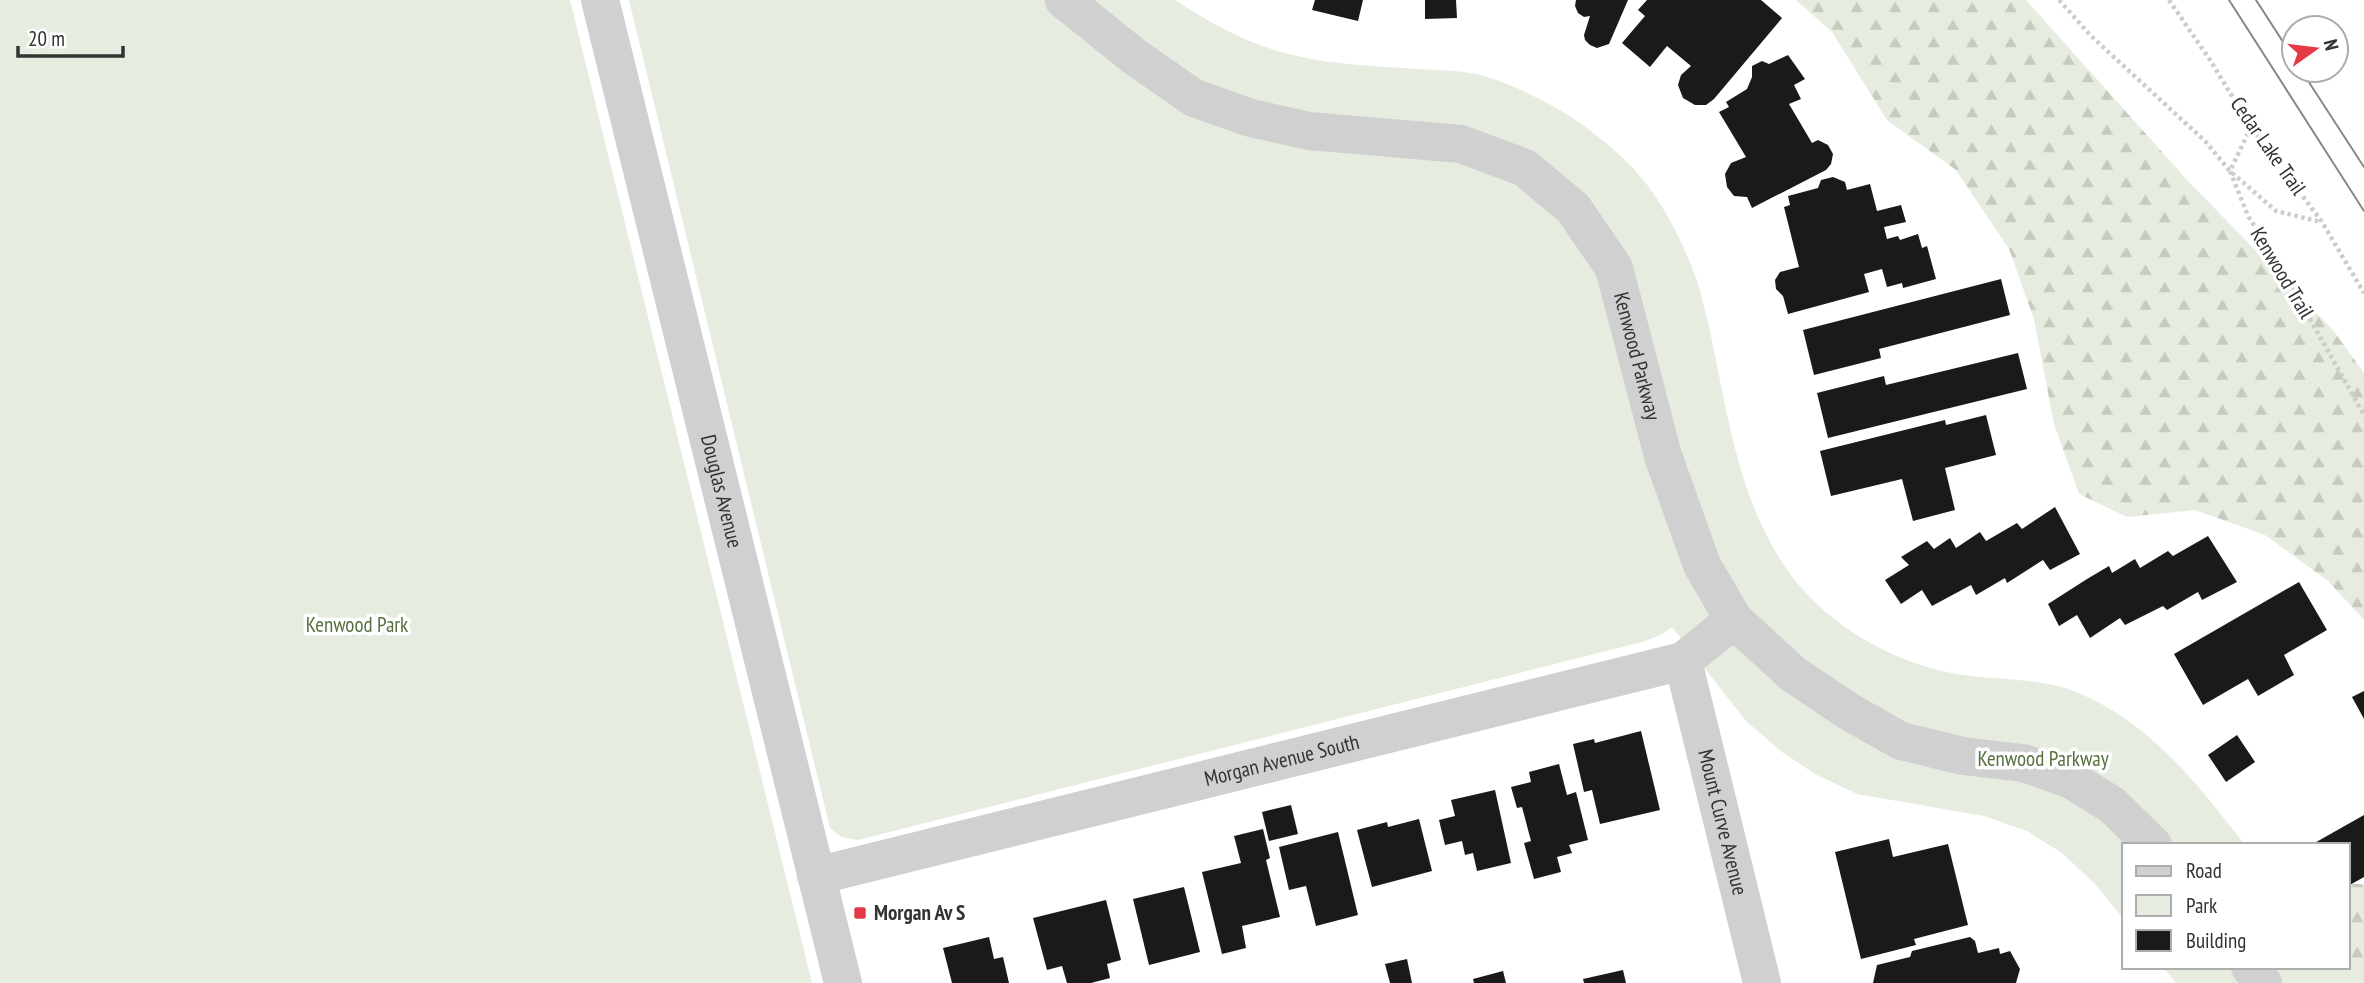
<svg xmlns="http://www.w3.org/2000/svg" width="2364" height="983" font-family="'PT Sans Narrow',sans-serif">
	<defs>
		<pattern id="forest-firs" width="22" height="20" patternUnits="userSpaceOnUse" patternTransform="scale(1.75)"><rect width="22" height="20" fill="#e6ecdf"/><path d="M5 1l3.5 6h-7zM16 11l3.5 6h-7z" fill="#c6cbc0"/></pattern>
	</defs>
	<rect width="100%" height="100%" fill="#fff"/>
	<!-- green -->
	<g fill="#e6ecdf">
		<polygon points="0,0 570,0 812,983 0,983"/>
		<path d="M629,0h546c37,24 78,47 122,56 39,9 79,10 119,13 19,1 40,1 60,5 26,5 72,28 95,43 27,18 64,48 82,76 19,27 39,69 48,101 26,98 30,206 96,289 42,51 110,86 174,93 31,4 67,3 97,13 78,28 128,93 177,156h-121v74l-29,-35 -33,-31 -35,-22 -43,-15 -127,-22 -42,-20 -33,-22 -36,-31 -74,-94 -11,8 -19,7 -784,198 -17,-3 -11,-9z"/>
		<polygon points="2163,967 2345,967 2359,983 2176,983"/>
	</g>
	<!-- forest -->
	<g fill="url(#forest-firs)">
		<polygon points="1796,0 2026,0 2188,181 2333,330 2364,373 2364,620 2328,581 2265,535 2195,510 2127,517 2079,494 2054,424 2034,319 2009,249 1956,170 1887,120 1832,32"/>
		<polygon points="2352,884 2364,884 2364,983 2359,983 2345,967 2348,967 2348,886"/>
	</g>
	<!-- building -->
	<g fill="#1a1a1a">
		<polygon points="1315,0 1363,0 1358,21 1312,10"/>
		<polygon points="1425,0 1456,0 1457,18 1425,19"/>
		<polygon points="1576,0 1628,0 1609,44 1597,48 1590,45 1585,40 1584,35 1590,16 1584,17 1578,13 1575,6"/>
		<polygon points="1647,0 1761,0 1782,18 1714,99 1706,105 1695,105 1683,98 1678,85 1681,75 1691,66 1667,46 1650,67 1622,43 1645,16 1638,10"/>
		<polygon points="1788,55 1805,79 1794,85 1801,99 1789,104 1812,143 1818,140 1828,145 1833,154 1831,164 1826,170 1752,208 1747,197 1734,196 1727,187 1725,174 1731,163 1746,157 1719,112 1729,107 1726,102 1747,89 1752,77 1752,66 1762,61 1769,64"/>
		<polygon points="1833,177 1845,182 1847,190 1870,184 1877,211 1901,205 1906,222 1884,227 1887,239 1898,236 1900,240 1918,234 1922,248 1927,246 1936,279 1903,288 1902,283 1887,287 1882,269 1864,274 1869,292 1788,314 1783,296 1776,289 1775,280 1780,272 1799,267 1784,207 1790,205 1788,196 1818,188 1821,180"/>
		<polygon points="2001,279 2010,315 1879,349 1881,358 1814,375 1803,330"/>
		<polygon points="2018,353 2027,389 1828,438 1817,393 1884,376 1886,385"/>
		<polygon points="1986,415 1996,455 1945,468 1955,510 1913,521 1902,479 1831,496 1820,451 1945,420 1946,425"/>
		<polygon points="2055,507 2080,554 2050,570 2043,560 2007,583 2005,578 1976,595 1971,585 1932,606 1922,590 1901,604 1885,580 1909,565 1901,557 1927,541 1934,549 1950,538 1956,548 1980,532 1986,541 2017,523 2022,529"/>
		<polygon points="2208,536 2237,582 2202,600 2198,592 2167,610 2163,606 2125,625 2120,618 2090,638 2077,615 2059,626 2048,604 2087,579 2109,566 2112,573 2135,559 2140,568 2168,551 2173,556"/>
		<polygon points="2299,582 2327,630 2284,655 2294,675 2258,696 2248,679 2203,705 2174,654"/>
		<polygon points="2364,691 2364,719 2352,697"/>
		<polygon points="1641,731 1660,810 1600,824 1592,790 1584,792 1573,744 1594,739 1595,743"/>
		<polygon points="2237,735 2255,762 2226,782 2208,755"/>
		<polygon points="1559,764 1567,795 1576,792 1588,840 1569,845 1572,853 1557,857 1561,872 1534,879 1524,843 1531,841 1522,807 1517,808 1511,787 1531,782 1529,772"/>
		<polygon points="1495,790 1511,863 1477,871 1473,853 1465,855 1462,841 1445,845 1439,820 1455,816 1451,800"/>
		<polygon points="1291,805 1298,834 1269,841 1262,812"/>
		<polygon points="2364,815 2364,877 2348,886 2348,845 2311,845"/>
		<polygon points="1419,819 1432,871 1372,887 1357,830 1387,822 1388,827"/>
		<polygon points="1263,829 1270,858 1266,860 1280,917 1242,926 1246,948 1222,954 1202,872 1241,863 1234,836"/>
		<polygon points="1338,832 1358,915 1316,926 1306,886 1289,890 1279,847"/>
		<polygon points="1889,839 1893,857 1948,844 1968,925 1914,939 1916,945 1861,959 1835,852"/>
		<polygon points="1184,887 1200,952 1149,965 1133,899"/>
		<polygon points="1106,900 1121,960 1107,964 1110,978 1091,983 1067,983 1062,966 1047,970 1033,918"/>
		<polygon points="989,937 994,959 1003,957 1009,983 952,983 943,948"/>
		<polygon points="1970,937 1975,941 1978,953 1999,948 2000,954 2010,951 2020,969 2016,983 1873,983 1877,965 1910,957 1912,951"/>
		<polygon points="1407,959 1412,983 1390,983 1385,964"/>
		<polygon points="1623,970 1626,983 1584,983 1583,979"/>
		<polygon points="1503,971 1506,983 1474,983 1473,979"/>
	</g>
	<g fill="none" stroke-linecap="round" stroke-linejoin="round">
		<!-- path -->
		<g stroke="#cdcdcd" stroke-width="4.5" stroke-dasharray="3.5 3.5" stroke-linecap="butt">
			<polyline points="2059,0 2091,36 2205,141 2230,171 2276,211 2321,222"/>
			<polyline points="2169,0 2210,60 2251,127 2322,222 2364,293"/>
			<polyline points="2251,127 2230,171 2248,216 2282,269 2364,415"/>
		</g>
		<!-- minor -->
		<g stroke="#d0d0d0" stroke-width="38">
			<path id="s1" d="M600,0l243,983"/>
			<path id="s2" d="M1064,0l71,57 59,41 57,20 58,13 152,13 64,24 48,40 41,60 49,188 39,109 32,55 59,54 55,37 53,30 62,15 60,7 47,16 42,26 41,40"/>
			<path id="s3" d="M1683,661l79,322"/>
			<path id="s4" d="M816,876l867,-215 51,-41"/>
			<polyline points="2250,967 2263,983"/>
		</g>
		<!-- tram -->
		<g stroke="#888" stroke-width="2">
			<polyline points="2229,0 2364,211"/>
			<polyline points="2256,0 2294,59"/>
			<polyline points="2301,70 2364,167"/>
		</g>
	</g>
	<!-- markers -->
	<rect fill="#e63946" stroke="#fff" stroke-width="2.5" x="853" y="906" width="14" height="14" rx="3.5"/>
	<g text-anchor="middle" stroke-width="7" stroke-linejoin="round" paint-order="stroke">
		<!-- street labels -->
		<g font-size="21" fill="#333" stroke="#fff">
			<text transform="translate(2268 146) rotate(55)" y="7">Cedar Lake Trail</text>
			<text transform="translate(2282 273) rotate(59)" y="7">Kenwood Trail</text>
			<text dy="7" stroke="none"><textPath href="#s2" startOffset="730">Kenwood Parkway</textPath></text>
			<text dy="7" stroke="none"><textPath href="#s1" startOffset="506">Douglas Avenue</textPath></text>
			<text dy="7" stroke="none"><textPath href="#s4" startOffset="480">Morgan Avenue South</textPath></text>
			<text dy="7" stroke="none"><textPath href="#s3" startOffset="166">Mount Curve Avenue</textPath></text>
		</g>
		<!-- park labels -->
		<g font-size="21" fill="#56703f" stroke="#fff">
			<text x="357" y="632">Kenwood Park</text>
			<text x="2043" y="766">Kenwood Parkway</text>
		</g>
		<!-- poi labels -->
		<g font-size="21" font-weight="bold" fill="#333" stroke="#fff" text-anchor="start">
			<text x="874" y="920">Morgan Av S</text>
		</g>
	</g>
	<!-- legend -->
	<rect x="2122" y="843" width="228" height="126" fill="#ffffff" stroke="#adadad" stroke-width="2"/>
	<rect x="2136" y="866" width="35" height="10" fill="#d0d0d0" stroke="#adadad" stroke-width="2"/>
	<text x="2186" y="878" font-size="21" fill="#333333">Road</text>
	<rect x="2136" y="895" width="35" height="21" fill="#e6ecdf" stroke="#adadad" stroke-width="2"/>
	<text x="2186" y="913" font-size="21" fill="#333333">Park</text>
	<rect x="2136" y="930" width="35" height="21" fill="#1a1a1a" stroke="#adadad" stroke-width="2"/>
	<text x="2186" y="948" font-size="21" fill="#333333">Building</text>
	<!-- north arrow -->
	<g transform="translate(2315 49) rotate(76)"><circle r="33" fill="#ffffff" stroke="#adadad" stroke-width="2"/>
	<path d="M0-5L12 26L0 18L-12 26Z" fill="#e63946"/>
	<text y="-10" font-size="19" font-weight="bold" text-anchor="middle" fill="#333333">N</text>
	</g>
	<!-- scale -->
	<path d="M18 46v10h105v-10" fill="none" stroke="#333333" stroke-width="3.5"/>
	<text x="28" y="46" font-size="21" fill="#333333" stroke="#ffffff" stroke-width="5" paint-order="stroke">20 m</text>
</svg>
